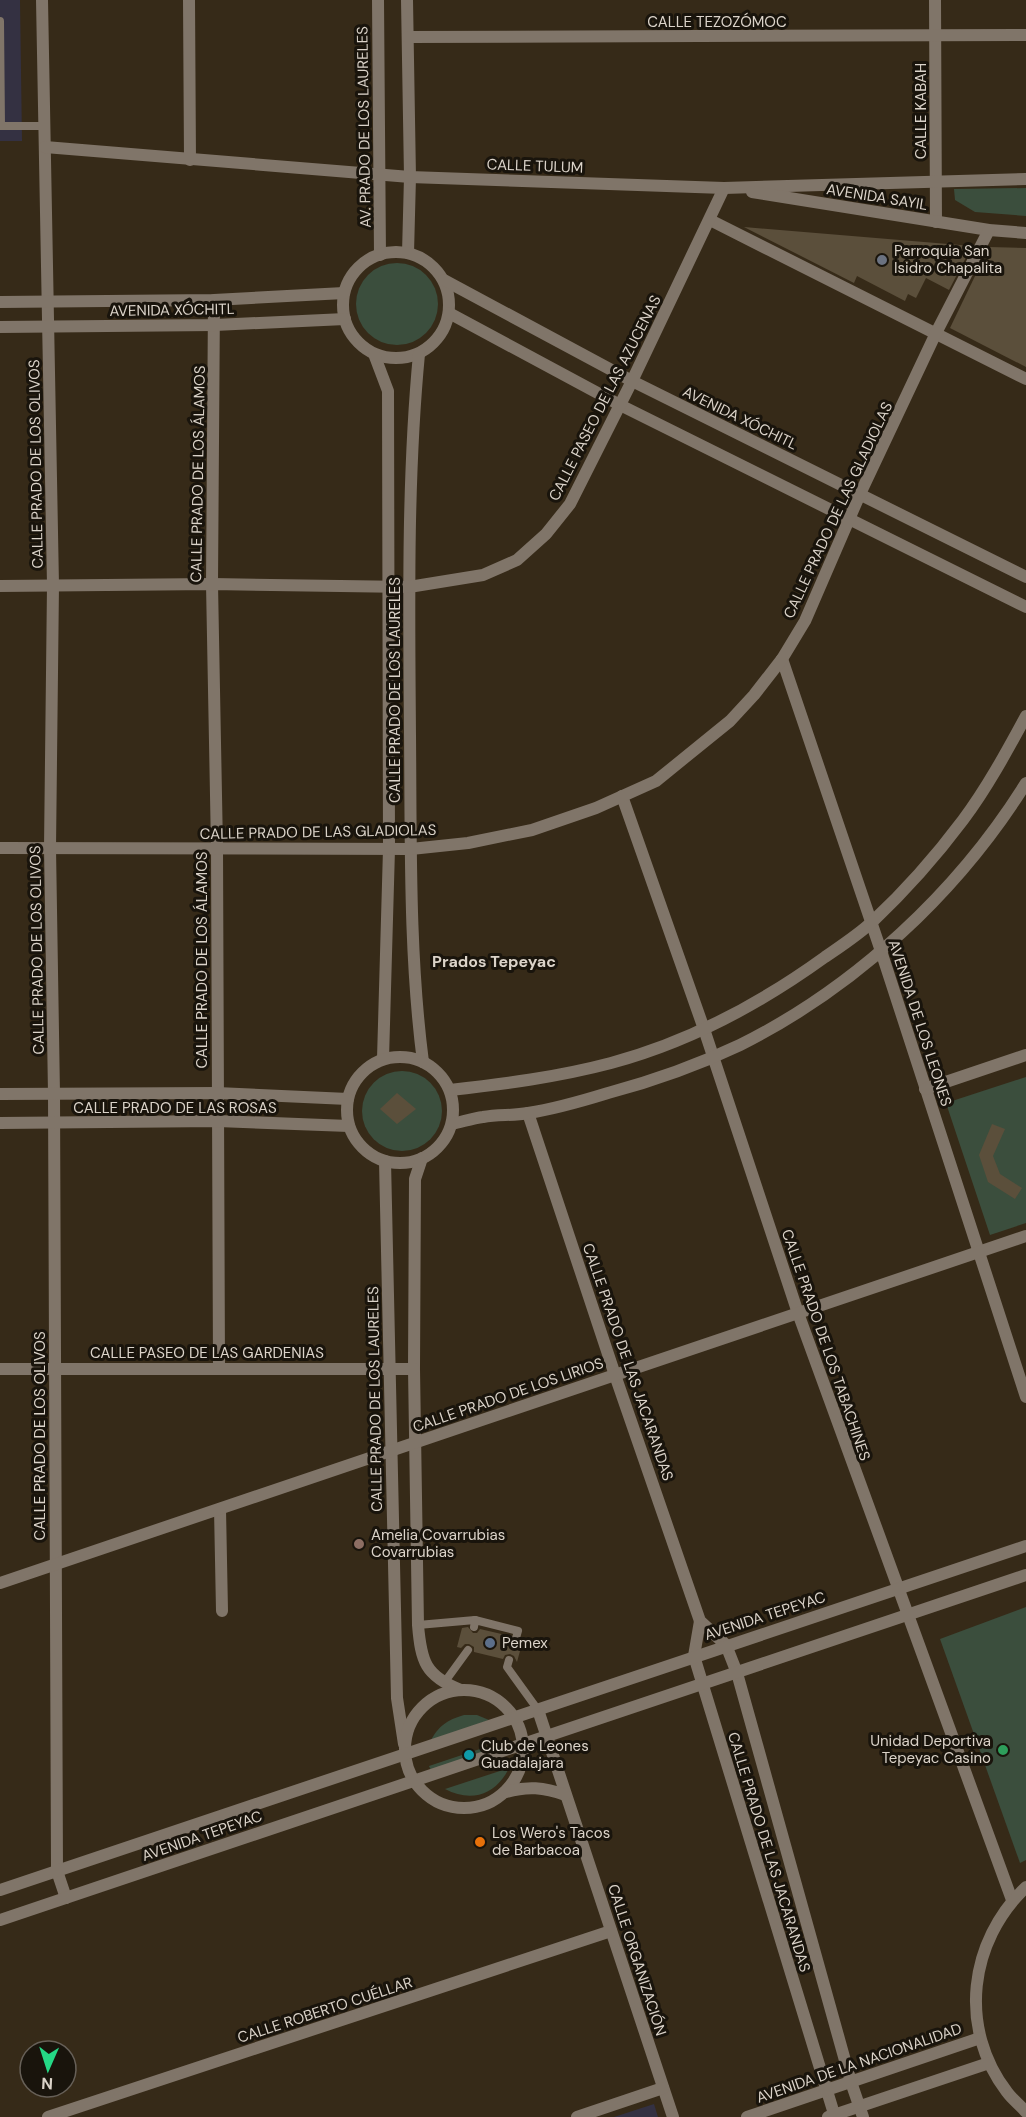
<svg xmlns="http://www.w3.org/2000/svg" width="1026" height="2117" font-family="'DM Sans',sans-serif">
	<style>
		.education { fill: #343142 }
		.green { fill: #3b4e3d }
		.building { fill: #5b4f3b }
		.lines { fill: none; stroke-linecap: round; stroke-linejoin: round }
		.service { stroke: #807569; stroke-width: 8 }
		.minor { stroke: #807569; stroke-width: 12 }
		.tertiary { stroke: #807569; stroke-width: 12 }
		.worship-dot { fill: #6b7280; stroke: #19140c; stroke-width: 2 }
		.education-dot { fill: #8d6e63; stroke: #19140c; stroke-width: 2 }
		.service-dot { fill: #5c6f8a; stroke: #19140c; stroke-width: 2 }
		.leisure-dot { fill: #2e9e5b; stroke: #19140c; stroke-width: 2 }
		.culture-dot { fill: #0f9aa8; stroke: #19140c; stroke-width: 2 }
		.food-dot { fill: #e8710a; stroke: #19140c; stroke-width: 2 }
		.labels { text-anchor: middle; stroke-width: 6; stroke-linejoin: round; paint-order: stroke }
		.street-label { font-size: 15px; fill: #dbd3c9; stroke: #19140c }
		.poi-label { font-size: 15px; fill: #dbd3c9; stroke: #19140c; text-anchor: start }
		.neighbourhood-label { font-size: 16px; font-weight: bold; fill: #dbd3c9; stroke: #19140c }
	</style>
	<rect width="100%" height="100%" fill="#362a18"/>
	<!-- education -->
	<g class="education">
		<polygon points="0,0 20,0 22,141 0,141"/>
		<polygon points="654,2104 658,2117 614,2117"/>
	</g>
	<!-- green -->
	<g class="green">
		<polygon points="1026,188 1026,216 975,212 955,200 954,189"/>
		<circle cx="397" cy="304" r="41"/>
		<circle cx="402" cy="1111" r="40"/>
		<polygon points="1026,1077 1026,1223 990,1235 946,1103"/>
		<polygon points="1026,1607 1026,1860 1020,1863 940,1639"/>
		<path d="M464,1715H477L489,1720L430,1742C438,1726 447,1720 464,1715Z"/>
		<polygon points="507,1740 509,1748 432,1773 429,1766"/>
		<path d="M509,1768C496,1795 471,1803 445,1789Z"/>
	</g>
	<!-- building -->
	<g class="building">
		<polygon points="744,227 972,246 949,290 926,278 916,298 908,294 905,301 857,276 854,283"/>
		<polygon points="989,247 1026,248 1026,367 950,328"/>
		<polygon points="397,1093 416,1109 397,1124 380,1109"/>
		<polygon points="992,1124 1005,1129 993,1156 1000,1174 1022,1188 1015,1199 988,1182 979,1155"/>
		<polygon points="468,1627 473,1633 477,1633 480,1629 510,1636 511,1642 515,1644 523,1640 517,1662 514,1656 510,1654 505,1655 503,1659 474,1652 474,1647 469,1644 465,1644 461,1648 457,1647 462,1628"/>
	</g>
	<g class="lines">
		<!-- service -->
		<g class="service">
			<polyline points="0,21 1,126"/>
			<polyline points="0,126 44,126"/>
			<polyline points="418,1625 475,1620"/>
			<polyline points="474,1627 475,1620 518,1631 516,1638"/>
			<polyline points="509,1660 507,1667 538,1710"/>
			<polyline points="444,1683 468,1650"/>
		</g>
		<!-- minor -->
		<g class="minor">
			<polyline points="42,0 53,585 50,848 54,1094 57,1871 66,1898"/>
			<polyline points="189,0 190,160"/>
			<polyline points="378,0 380,255"/>
			<polyline points="407,0 410,177 408,253"/>
			<polyline points="935,0 936,222"/>
			<polyline points="408,37 1026,35"/>
			<polyline points="45,147 410,177 724,188 1026,179"/>
			<polyline points="752,192 989,230 1026,233"/>
			<polyline points="710,220 1026,379"/>
			<circle cx="396" cy="305" r="53"/>
			<polyline points="444,280 632,381 1026,577"/>
			<polyline points="214,300 212,584 217,848 219,1368"/>
			<polyline points="0,302 214,300 344,293"/>
			<polyline points="449,313 620,405 1026,607"/>
			<polyline points="0,327 215,325 345,319"/>
			<polyline points="374,354 388,391 389,849 383,1059"/>
			<path d="M419,354C407,480 409,608 410,735C411,844 409,954 423,1062"/>
			<polyline points="0,586 212,584 409,587 483,575 517,560 546,534 570,504 632,381 724,188"/>
			<polyline points="782,659 881,951 1026,1397"/>
			<polyline points="622,796 704,1029 798,1313 1012,1900"/>
			<polyline points="0,848 411,849 468,843 532,830 596,808 656,781 730,721 754,695 782,659 805,621 860,494 936,333 989,230"/>
			<circle cx="400" cy="1110" r="53"/>
			<polyline points="925,1089 1026,1055"/>
			<path d="M450,1090C504,1084 558,1077 611,1063C689,1042 760,1004 825,957C841,946 858,935 872,922C905,891 936,856 963,820C987,788 1007,751 1026,716"/>
			<polyline points="0,1094 217,1093 348,1099"/>
			<polyline points="528,1113 615,1375 700,1621 726,1645 737,1673 851,2082 863,2117"/>
			<polyline points="0,1123 218,1121 349,1126"/>
			<path d="M452,1124C462,1122 473,1118 483,1117C498,1114 513,1116 528,1113C555,1109 582,1101 608,1093C653,1081 698,1065 740,1045C856,987 958,892 1026,783"/>
			<path d="M422,1158L415,1179L414,1369L418,1625C421,1661 425,1676 461,1690"/>
			<polyline points="385,1161 397,1698 404,1744"/>
			<polyline points="0,1369 414,1369"/>
			<polyline points="220,1509 222,1611"/>
			<polyline points="0,1583 1026,1236"/>
			<polyline points="700,1621 694,1656 835,2117"/>
			<circle cx="464" cy="1749" r="59"/>
			<polyline points="538,1710 673,2117"/>
			<path d="M506,1792C527,1786 544,1787 565,1795"/>
			<path d="M1026,1887C969,1941 958,2028 1007,2092C1012,2099 1020,2105 1026,2112"/>
			<polyline points="48,2117 611,1931"/>
			<polyline points="577,2117 663,2088"/>
			<polyline points="747,2117 980,2038"/>
			<polyline points="828,2117 989,2063"/>
		</g>
		<!-- tertiary -->
		<g class="tertiary">
			<polyline points="0,1890 1026,1546"/>
			<polyline points="0,1920 1026,1575"/>
		</g>
	</g>
	<!-- markers -->
	<circle class="worship-dot" cx="882" cy="260" r="6"/>
	<circle class="education-dot" cx="359" cy="1544" r="6"/>
	<circle class="service-dot" cx="490" cy="1643" r="6"/>
	<circle class="leisure-dot" cx="1003" cy="1750" r="6"/>
	<circle class="culture-dot" cx="469" cy="1755" r="6"/>
	<circle class="food-dot" cx="480" cy="1842" r="6"/>
	<g class="labels">
		<!-- street labels -->
		<g class="street-label">
			<text x="717" y="27">CALLE TEZOZÓMOC</text>
			<text transform="translate(921 111) rotate(-90)" y="5">CALLE KABAH</text>
			<text transform="translate(364 127) rotate(-91)" y="5">AV. PRADO DE LOS LAURELES</text>
			<text transform="translate(535 166) rotate(2)" y="5">CALLE TULUM</text>
			<text transform="translate(877 197) rotate(9)" y="5">AVENIDA SAYIL</text>
			<text transform="translate(172 310) rotate(-1)" y="5">AVENIDA XÓCHITL</text>
			<text transform="translate(605 398) rotate(-63)" y="5">CALLE PASEO DE LAS AZUCENAS</text>
			<text transform="translate(740 418) rotate(26)" y="5">AVENIDA XÓCHITL</text>
			<text transform="translate(36 464) rotate(-91)" y="5">CALLE PRADO DE LOS OLIVOS</text>
			<text transform="translate(198 474) rotate(-89)" y="5">CALLE PRADO DE LOS ÁLAMOS</text>
			<text transform="translate(838 510) rotate(-65)" y="5">CALLE PRADO DE LAS GLADIOLAS</text>
			<text transform="translate(395 690) rotate(-90)" y="5">CALLE PRADO DE LOS LAURELES</text>
			<text transform="translate(318 832) rotate(-1)" y="5">CALLE PRADO DE LAS GLADIOLAS</text>
			<text transform="translate(37 950) rotate(-91)" y="5">CALLE PRADO DE LOS OLIVOS</text>
			<text transform="translate(202 960) rotate(-90)" y="5">CALLE PRADO DE LOS ÁLAMOS</text>
			<text transform="translate(920 1023) rotate(72)" y="5">AVENIDA DE LOS LEONES</text>
			<text x="175" y="1113">CALLE PRADO DE LAS ROSAS</text>
			<text transform="translate(826 1345) rotate(71)" y="5">CALLE PRADO DE LOS TABACHINES</text>
			<text x="207" y="1358">CALLE PASEO DE LAS GARDENIAS</text>
			<text transform="translate(628 1362) rotate(71)" y="5">CALLE PRADO DE LAS JACARANDAS</text>
			<text transform="translate(508 1395) rotate(-19)" y="5">CALLE PRADO DE LOS LIRIOS</text>
			<text transform="translate(375 1399) rotate(-91)" y="5">CALLE PRADO DE LOS LAURELES</text>
			<text transform="translate(40 1436) rotate(-90)" y="5">CALLE PRADO DE LOS OLIVOS</text>
			<text transform="translate(765 1616) rotate(-18)" y="5">AVENIDA TEPEYAC</text>
			<text transform="translate(202 1836) rotate(-19)" y="5">AVENIDA TEPEYAC</text>
			<text transform="translate(769 1852) rotate(73)" y="5">CALLE PRADO DE LAS JACARANDAS</text>
			<text transform="translate(637 1960) rotate(72)" y="5">CALLE ORGANIZACIÓN</text>
			<text transform="translate(325 2010) rotate(-18)" y="5">CALLE ROBERTO CUÉLLAR</text>
			<text transform="translate(859 2063) rotate(-19)" y="5">AVENIDA DE LA NACIONALIDAD</text>
		</g>
		<!-- poi labels -->
		<g class="poi-label">
			<text x="894" y="256">Parroquia San<tspan x="894" dy="17">Isidro Chapalita</tspan></text>
			<text x="371" y="1540">Amelia Covarrubias<tspan x="371" dy="17">Covarrubias</tspan></text>
			<text x="502" y="1648">Pemex</text>
			<text x="991" y="1746" text-anchor="end">Unidad Deportiva<tspan x="991" dy="17">Tepeyac Casino</tspan></text>
			<text x="481" y="1751">Club de Leones<tspan x="481" dy="17">Guadalajara</tspan></text>
			<text x="492" y="1838">Los Wero's Tacos<tspan x="492" dy="17">de Barbacoa</tspan></text>
		</g>
		<!-- neighbourhood labels -->
		<g class="neighbourhood-label">
			<text x="494" y="967">Prados Tepeyac</text>
		</g>
	</g>
	<!-- north arrow -->
	<g transform="translate(48 2069) rotate(183)"><circle r="28" fill="#19140c" stroke="#676058" stroke-width="1.5"/>
	<path d="M0-4.5L10 22L0 15L-10 22Z" fill="#25d886"/>
	<text y="-9" font-size="16" font-weight="bold" text-anchor="middle" fill="#dbd3c9">N</text>
	</g>
</svg>
